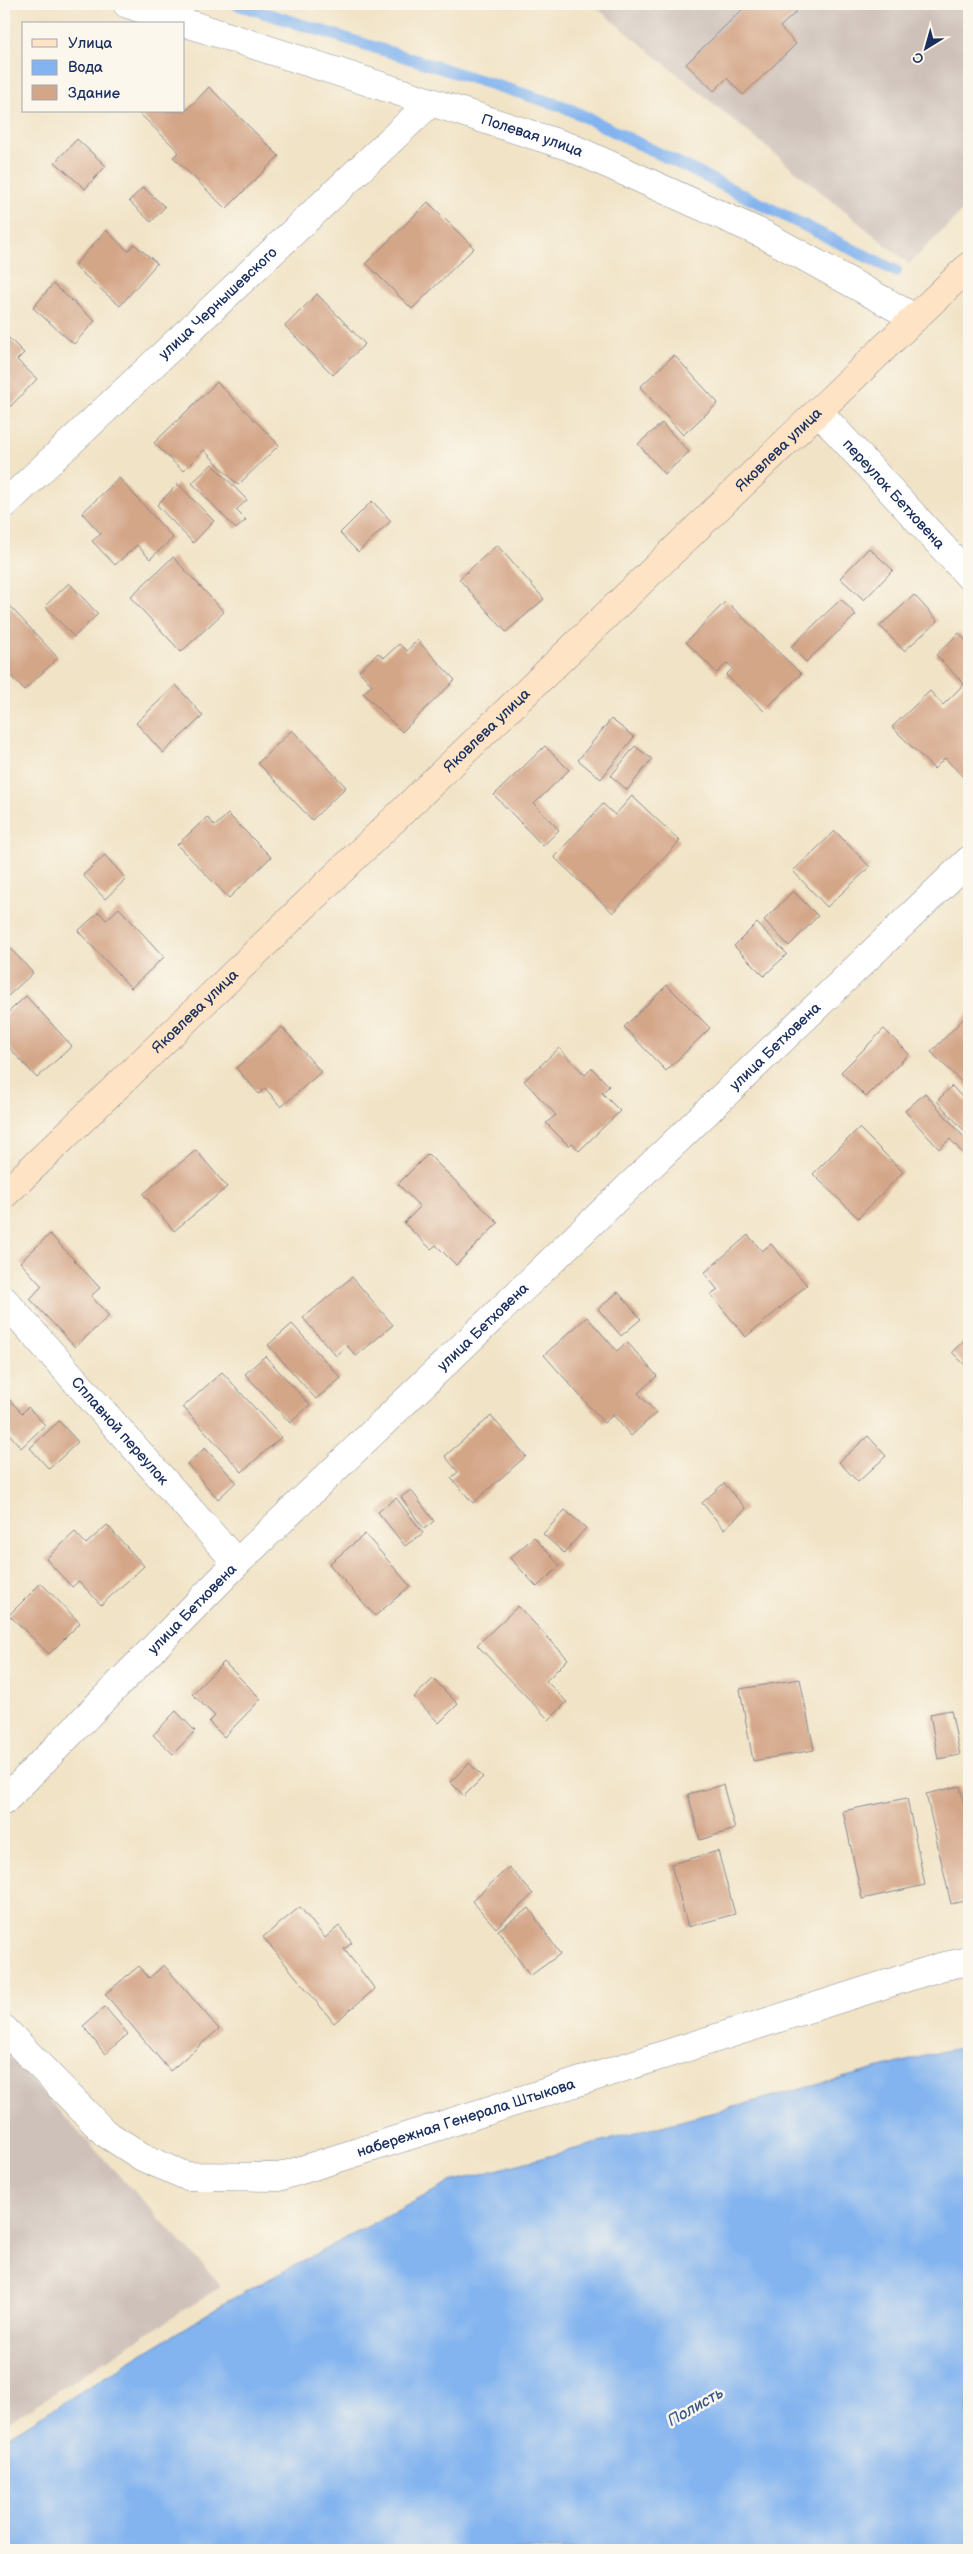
<svg xmlns="http://www.w3.org/2000/svg" width="973" height="2554" font-family="'Balsamiq Sans',sans-serif">
	<style>
		.industrial { fill: #cec1ba }
		.water { fill: #83b4ef; stroke: #4f72a6 }
		.lines { fill: none; stroke-linecap: round; stroke-linejoin: round }
		.stream { stroke: #83b4ef; stroke-width: 12 }
		.building { fill: #d4a688 }
		.street-casing { stroke: #868992; stroke-width: 29 }
		.secondary-casing { stroke: #868992; stroke-width: 29 }
		.street { stroke: #fff; stroke-width: 28 }
		.secondary { stroke: #fee4c5; stroke-width: 28 }
		.labels { text-anchor: middle; stroke-width: 5; stroke-linejoin: round; paint-order: stroke }
		.street-label { font-size: 15px; fill: #1b2f5e; stroke: #fbf7ec }
		.water-label { font-size: 16px; font-style: italic; fill: #3a578a; stroke: #fbf7ec }
	</style>
	<rect width="100%" height="100%" fill="#fbf7ec"/>
	<filter id="ink" filterUnits="userSpaceOnUse"><feTurbulence type="fractalNoise" baseFrequency=".02" numOctaves="2"/><feDisplacementMap in="SourceGraphic" scale="10" xChannelSelector="R" yChannelSelector="G"/><feConvolveMatrix kernelMatrix="1 2 1 2 8 2 1 2 1" color-interpolation-filters="sRGB"/></filter>
	<filter id="wash" filterUnits="userSpaceOnUse"><feTurbulence type="fractalNoise" baseFrequency=".0096" numOctaves="4" result="noise"/><feDisplacementMap in="SourceGraphic" scale="20" xChannelSelector="R" yChannelSelector="G"/><feGaussianBlur stdDeviation="1.12" result="paint"/><feColorMatrix in="noise" values="0 0 0 0 0 0 0 0 0 0 0 0 0 0 0 0 0 1.4 0 .05"/><feComposite in="paint" operator="in"/></filter>
	<g filter="url(#wash)">
		<rect width="100%" height="100%" fill="#f1e3c6"/>
		<!-- industrial -->
		<g class="industrial">
			<polygon points="592,4 969,4 969,204 909,264"/>
			<polygon points="4,2052 222,2286 4,2425"/>
		</g>
		<!-- water -->
		<polygon class="water" points="969,2047 969,2550 4,2550 4,2439 228,2301 451,2182 948,2050"/>
		<g class="lines">
			<!-- stream -->
			<polyline class="stream" points="236,4 565,107 896,271"/>
		</g>
		<g id="blocks">
			<!-- building -->
			<g class="building">
				<polygon points="748,4 788,4 796,12 780,27 796,44 743,95 727,78 714,91 686,64"/>
				<polygon points="209,87 279,156 226,209 173,157 179,152 137,111 181,111 184,113"/>
				<polygon points="77,139 106,166 85,189 55,162"/>
				<polygon points="143,187 165,207 151,222 129,201"/>
				<polygon points="428,202 474,248 412,309 366,263"/>
				<polygon points="106,230 128,251 134,244 157,263 120,306 74,266"/>
				<polygon points="53,284 95,321 74,344 33,308"/>
				<polygon points="317,294 365,344 333,375 285,326"/>
				<polygon points="4,333 24,353 17,360 37,379 5,412"/>
				<polygon points="674,355 718,403 683,435 640,387"/>
				<polygon points="217,382 279,445 238,485 204,450 183,471 154,443"/>
				<polygon points="662,423 689,452 665,474 638,444"/>
				<polygon points="212,464 247,500 236,510 246,520 236,529 192,483"/>
				<polygon points="119,478 173,538 150,559 137,545 115,565 92,541 101,534 82,513"/>
				<polygon points="178,484 214,521 193,543 157,505"/>
				<polygon points="372,501 391,521 358,552 340,533"/>
				<polygon points="497,545 544,599 506,632 459,579"/>
				<polygon points="869,548 893,570 864,600 840,578"/>
				<polygon points="173,557 224,612 181,652 130,597"/>
				<polygon points="69,583 98,614 74,637 45,606"/>
				<polygon points="914,595 938,621 904,651 880,626"/>
				<polygon points="841,599 856,615 806,662 791,647"/>
				<polygon points="4,600 58,658 24,690 4,669"/>
				<polygon points="726,601 801,674 764,711 726,675 733,668 727,663 717,673 686,642"/>
				<polygon points="959,633 969,644 969,775 965,779 945,758 934,769 892,727 930,691 943,705 964,684 936,655"/>
				<polygon points="417,640 455,680 402,732 363,693 372,685 359,671 378,653 384,658 399,644 407,651"/>
				<polygon points="176,685 203,716 163,753 136,723"/>
				<polygon points="611,719 634,737 601,779 578,760"/>
				<polygon points="292,730 346,787 312,820 258,763"/>
				<polygon points="545,746 569,770 534,804 559,830 543,846 494,795"/>
				<polygon points="635,746 652,759 627,790 611,776"/>
				<polygon points="632,796 680,841 613,913 554,857 603,804 615,815"/>
				<polygon points="228,814 271,857 229,898 177,845 207,817 215,826"/>
				<polygon points="835,831 870,867 827,907 793,871"/>
				<polygon points="105,855 126,879 105,899 83,875"/>
				<polygon points="793,891 818,916 789,946 764,920"/>
				<polygon points="119,908 164,957 131,988 78,931 99,912 106,920"/>
				<polygon points="757,923 787,954 764,976 734,946"/>
				<polygon points="9,947 33,973 8,996 4,992 4,951"/>
				<polygon points="667,985 710,1028 666,1071 624,1027"/>
				<polygon points="26,996 72,1046 37,1078 4,1042 4,1016"/>
				<polygon points="969,1013 969,1089 931,1052"/>
				<polygon points="282,1027 321,1072 281,1107 265,1088 259,1094 236,1068"/>
				<polygon points="884,1029 909,1054 866,1097 841,1072"/>
				<polygon points="559,1048 585,1075 592,1068 609,1086 602,1093 620,1111 579,1151 572,1143 569,1146 546,1123 556,1115 524,1081"/>
				<polygon points="952,1086 969,1105 969,1136 937,1101"/>
				<polygon points="925,1093 969,1143 969,1154 966,1157 950,1139 939,1149 905,1111"/>
				<polygon points="859,1128 903,1172 858,1218 813,1174"/>
				<polygon points="196,1150 227,1187 174,1231 143,1194"/>
				<polygon points="428,1154 498,1223 456,1265 436,1245 431,1249 404,1223 420,1207 398,1184"/>
				<polygon points="50,1234 100,1288 91,1296 109,1316 75,1347 30,1299 42,1286 20,1262"/>
				<polygon points="748,1235 762,1251 771,1244 807,1285 746,1337 711,1295 718,1290 704,1273"/>
				<polygon points="352,1277 393,1325 356,1356 347,1346 336,1356 303,1318"/>
				<polygon points="618,1292 641,1319 621,1336 598,1309"/>
				<polygon points="587,1317 617,1351 627,1342 657,1376 638,1393 656,1413 631,1436 613,1415 604,1423 544,1355"/>
				<polygon points="292,1324 341,1378 316,1399 268,1345"/>
				<polygon points="969,1336 969,1369 952,1352"/>
				<polygon points="265,1356 310,1405 290,1423 245,1374"/>
				<polygon points="222,1372 281,1437 242,1472 183,1407"/>
				<polygon points="4,1394 22,1413 28,1407 45,1425 21,1448 7,1431 4,1434"/>
				<polygon points="491,1416 526,1456 473,1503 451,1478 458,1472 445,1456"/>
				<polygon points="59,1421 78,1442 49,1469 30,1448"/>
				<polygon points="868,1436 886,1456 858,1482 839,1462"/>
				<polygon points="205,1448 236,1482 218,1499 187,1464"/>
				<polygon points="724,1483 746,1509 724,1529 702,1503"/>
				<polygon points="411,1490 434,1521 424,1529 401,1497"/>
				<polygon points="396,1498 423,1533 405,1546 378,1512"/>
				<polygon points="565,1510 586,1528 564,1553 543,1534"/>
				<polygon points="107,1525 144,1566 101,1605 79,1581 72,1587 46,1559 75,1532 86,1544"/>
				<polygon points="365,1534 410,1586 375,1616 329,1564"/>
				<polygon points="534,1537 560,1566 537,1587 510,1558"/>
				<polygon points="41,1583 80,1623 49,1654 9,1615"/>
				<polygon points="518,1606 568,1659 546,1681 567,1702 549,1720 477,1645"/>
				<polygon points="224,1662 261,1699 224,1737 209,1722 215,1716 192,1694"/>
				<polygon points="433,1679 458,1704 439,1723 414,1697"/>
				<polygon points="800,1679 814,1750 753,1761 740,1689"/>
				<polygon points="951,1710 960,1755 938,1759 930,1714"/>
				<polygon points="176,1711 195,1731 173,1754 153,1735"/>
				<polygon points="469,1763 483,1777 464,1796 450,1782"/>
				<polygon points="723,1785 735,1829 700,1840 688,1794"/>
				<polygon points="960,1786 969,1827 969,1900 951,1904 926,1794"/>
				<polygon points="907,1798 925,1885 862,1899 843,1811"/>
				<polygon points="718,1851 735,1914 688,1927 671,1864"/>
				<polygon points="509,1867 533,1894 496,1928 472,1901"/>
				<polygon points="300,1907 325,1938 339,1926 352,1943 344,1949 375,1989 334,2023 263,1937"/>
				<polygon points="529,1908 560,1954 530,1976 498,1930"/>
				<polygon points="164,1965 219,2029 170,2071 105,1994 139,1966 149,1978"/>
				<polygon points="105,2007 128,2034 105,2054 83,2026"/>
			</g>
		</g>
	</g>
	<g filter="url(#ink)">
		<use href="#blocks" fill-opacity="0" stroke="#868992" stroke-width="1"/>
		<g class="lines">
			<defs>
				<g id="street">
					<path id="s1" d="M127,4L570,147L765,235L915,318"/>
					<path id="s2" d="M819,412L969,576"/>
					<path id="s3" d="M4,505L431,102"/>
					<path id="s4" d="M4,1300L237,1563"/>
					<path id="s5" d="M4,1801L237,1563L969,860"/>
					<path id="s6" d="M4,2029L105,2133L144,2158L186,2176L279,2177L940,1967L969,1961"/>
				</g>
				<g id="secondary">
					<path id="s7" d="M4,1195L969,266"/>
				</g>
			</defs>
			<!-- street casing -->
			<use href="#street" class="street-casing"/>
			<!-- secondary casing -->
			<use href="#secondary" class="secondary-casing"/>
			<!-- street -->
			<use href="#street" class="street"/>
			<!-- secondary -->
			<use href="#secondary" class="secondary"/>
		</g>
	</g>
	<g class="labels">
		<!-- street labels -->
		<g class="street-label">
			<text dy="5" stroke="none"><textPath href="#s1" startOffset="426">Полевая улица</textPath></text>
			<text dy="5" stroke="none"><textPath href="#s3" startOffset="294">улица Чернышевского</textPath></text>
			<text dy="5" stroke="none"><textPath href="#s7" startOffset="1075">Яковлева улица</textPath></text>
			<text dy="5" stroke="none"><textPath href="#s2" startOffset="111">переулок Бетховена</textPath></text>
			<text dy="5" stroke="none"><textPath href="#s7" startOffset="670">Яковлева улица</textPath></text>
			<text dy="5" stroke="none"><textPath href="#s7" startOffset="265">Яковлева улица</textPath></text>
			<text dy="5" stroke="none"><textPath href="#s5" startOffset="1079">улица Бетховена</textPath></text>
			<text dy="5" stroke="none"><textPath href="#s5" startOffset="674">улица Бетховена</textPath></text>
			<text dy="5" stroke="none"><textPath href="#s4" startOffset="175">Сплавной переулок</textPath></text>
			<text dy="5" stroke="none"><textPath href="#s5" startOffset="269">улица Бетховена</textPath></text>
			<text dy="5" stroke="none"><textPath href="#s6" startOffset="526">набережная Генерала Штыкова</textPath></text>
		</g>
		<!-- water labels -->
		<g class="water-label">
			<text transform="translate(695 2406) rotate(-30)" y="6">Полисть</text>
		</g>
	</g>
	<!-- margin -->
	<rect width="973" height="2554" fill="none" stroke="#fbf7ec" stroke-width="20"/>
	<!-- legend -->
	<rect x="22" y="22" width="162" height="90" fill="#fbf7ec" stroke="#a1a7b3"/>
	<rect x="32" y="39" width="25" height="8" fill="#fee4c5" stroke="#a1a7b3"/>
	<text x="68" y="48" font-size="15" fill="#1b2f5e">Улица</text>
	<rect x="32" y="60" width="25" height="15" fill="#83b4ef" stroke="#a1a7b3"/>
	<text x="68" y="72" font-size="15" fill="#1b2f5e">Вода</text>
	<rect x="32" y="85" width="25" height="15" fill="#d4a688" stroke="#a1a7b3"/>
	<text x="68" y="98" font-size="15" fill="#1b2f5e">Здание</text>
	<!-- north arrow -->
	<g transform="translate(926 48) rotate(217)" stroke="#fbf7ec" stroke-width="4" paint-order="stroke">
	<path d="M0-4L9 19L0 12L-9 19Z" fill="#1b2f5e"/>
	<text y="-8" font-size="14" font-weight="bold" text-anchor="middle" fill="#1b2f5e">С</text>
	</g>
</svg>
